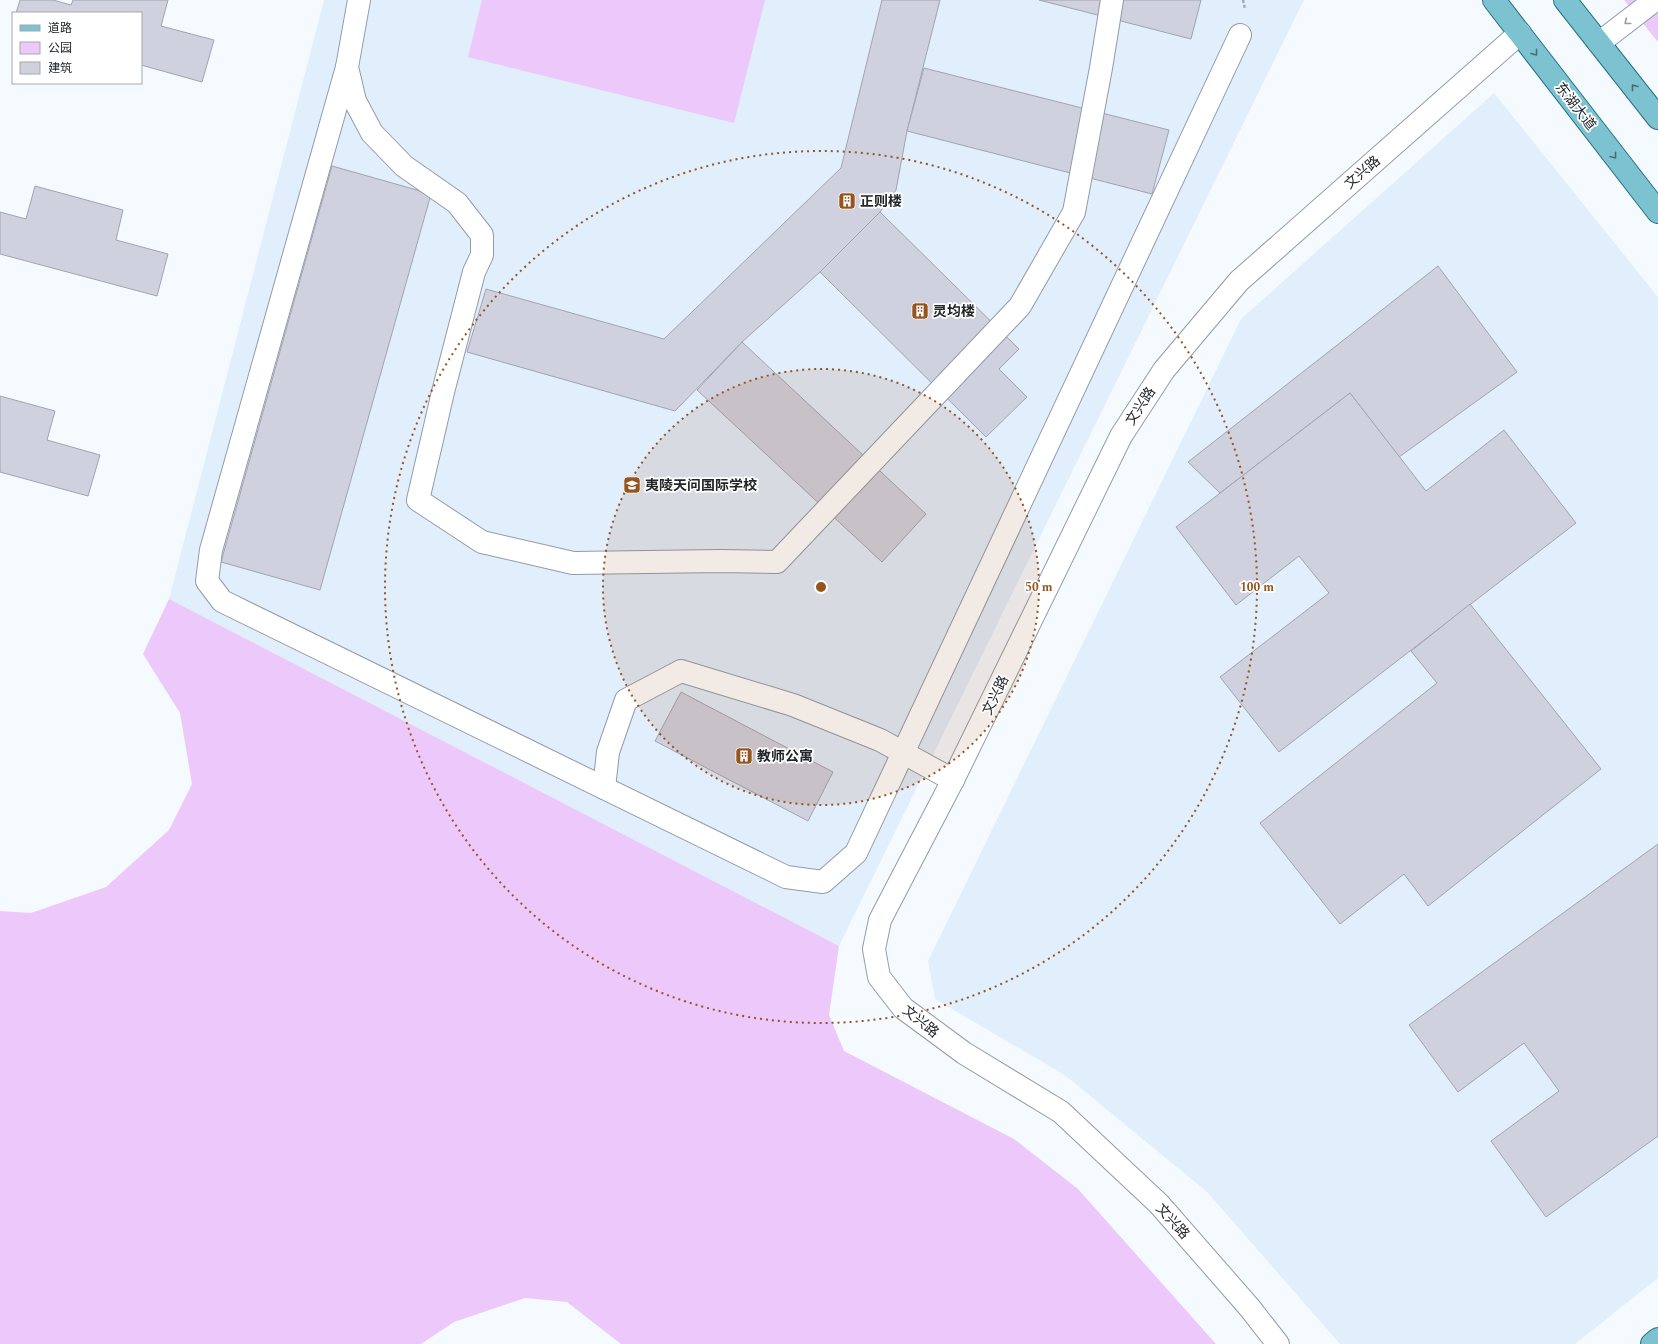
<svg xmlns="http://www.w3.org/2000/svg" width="1658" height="1344" font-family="Spectral,'Noto Sans SC',serif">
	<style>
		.built { fill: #e1eefc }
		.green { fill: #ecc8fb }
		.building { fill: #d0d1df; stroke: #a2a3b1 }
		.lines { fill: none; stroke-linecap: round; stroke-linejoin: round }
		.minor-casing { stroke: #929ca7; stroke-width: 24 }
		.major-casing { stroke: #247183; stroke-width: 24 }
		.path { stroke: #a3a8ad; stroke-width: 2.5; stroke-dasharray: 3 2; stroke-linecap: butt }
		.minor { stroke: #fff; stroke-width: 22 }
		.major { stroke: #7cc2d1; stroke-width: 22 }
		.oneway { stroke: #9c9da0 }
		.oneway2 { stroke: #4a6c76 }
		.ring { fill: none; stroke: #95551f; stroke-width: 2; stroke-dasharray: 2 4 }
		.labels { text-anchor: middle; stroke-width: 3.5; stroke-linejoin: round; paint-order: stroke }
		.street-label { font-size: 14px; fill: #22262b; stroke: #fff }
		.poi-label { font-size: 14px; font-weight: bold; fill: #22262b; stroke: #fff; text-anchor: start }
		.centre { fill: #95551f; stroke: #fff; stroke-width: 2 }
		.ring-label { font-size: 12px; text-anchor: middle; font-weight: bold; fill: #95551f; stroke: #fff; stroke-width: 3.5; stroke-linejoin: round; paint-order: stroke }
	</style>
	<rect width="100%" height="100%" fill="#f5faff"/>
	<!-- built -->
	<g class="built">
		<polygon points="324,0 1304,0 839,946 169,599"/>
		<polygon points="1494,93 1658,297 1658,1278 1575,1344 1340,1344 1207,1192 1066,1076 935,999 928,961 1241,319"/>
	</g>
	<!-- green -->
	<g class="green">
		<polygon points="482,0 765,0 734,123 468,57"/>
		<polygon points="1624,0 1658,0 1658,42"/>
		<polygon points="169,599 839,946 829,1015 844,1051 1014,1139 1078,1189 1216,1344 621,1344 567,1302 525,1298 454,1322 421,1344 0,1344 0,911 31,913 106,887 169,830 192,784 180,713 143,654"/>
	</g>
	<!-- building -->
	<g class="building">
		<polygon points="20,0 53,0 71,5 73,0 168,0 161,26 214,40 202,82 141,65 141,13 16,13"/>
		<polygon points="882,0 940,0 907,131 896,190 880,212 820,272 742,342 675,411 467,352 486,289 664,339 841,168"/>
		<polygon points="1039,0 1201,0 1191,39"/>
		<polygon points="924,68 1169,130 1152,194 907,131"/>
		<polygon points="332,166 431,194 320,590 221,562"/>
		<polygon points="35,186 123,210 116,240 168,254 157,296 0,254 0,212 26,219"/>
		<polygon points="880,212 1019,349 999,369 1027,397 986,437 820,272"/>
		<polygon points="1438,266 1517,372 1399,457 1350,393 1220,493 1188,462"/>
		<polygon points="742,342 926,514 882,562 697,390"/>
		<polygon points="1350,393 1426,491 1504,430 1576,523 1279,752 1220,677 1329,593 1299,556 1236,605 1176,527"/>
		<polygon points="0,396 55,411 47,440 100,455 88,496 0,472"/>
		<polygon points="1470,604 1601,769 1428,906 1404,874 1340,924 1260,823 1437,683 1411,651"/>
		<polygon points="681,692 833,772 808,821 655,741"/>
		<polygon points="1658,844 1658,1136 1546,1217 1491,1141 1559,1091 1524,1043 1458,1092 1409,1025"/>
	</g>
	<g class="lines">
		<defs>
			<g id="minor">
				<polyline points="359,0 347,67 355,101 372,133 404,166 457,203 482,235 482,255 474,272 443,392 418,500 482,542 573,563 721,561 777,562 1020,306 1074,212 1101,68 1112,0"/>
				<polyline points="1599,43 1655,0"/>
				<polyline points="347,67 211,550 207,581 222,601 786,877 823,882 856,853 1240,35"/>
				<polyline points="604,788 608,752 626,700 681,671 793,705 880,740 953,780"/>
				<polyline points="1278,1344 1249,1307 1159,1204 1061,1112 964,1053 903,1008 879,977 874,949 880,920 953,780 1121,436 1164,370 1239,281 1520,33"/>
			</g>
			<g id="major">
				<polyline points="1494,0 1658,212"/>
				<polyline points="1565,0 1658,118"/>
				<polyline points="1652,1344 1658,1339"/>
			</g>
		</defs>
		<!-- minor casing -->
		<use href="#minor" class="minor-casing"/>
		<!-- major casing -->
		<use href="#major" class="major-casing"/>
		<!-- path -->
		<polyline class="path" points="1243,0 1245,9"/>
		<!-- minor -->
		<use href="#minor" class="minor"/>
		<!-- major -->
		<use href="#major" class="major"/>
	</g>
	<!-- one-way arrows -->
	<defs><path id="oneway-chevron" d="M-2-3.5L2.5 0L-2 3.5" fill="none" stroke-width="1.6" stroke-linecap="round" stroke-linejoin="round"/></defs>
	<use class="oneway" href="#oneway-chevron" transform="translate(1627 22) rotate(142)"/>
	<g class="oneway2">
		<use href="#oneway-chevron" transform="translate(1535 53) rotate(52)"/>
		<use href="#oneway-chevron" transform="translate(1634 87) rotate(-128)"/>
		<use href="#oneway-chevron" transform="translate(1614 156) rotate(52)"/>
	</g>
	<!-- distance rings -->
	<circle cx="821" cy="587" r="218" fill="#95551f" fill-opacity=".12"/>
	<g class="ring">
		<circle cx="821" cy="587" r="218"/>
		<circle cx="821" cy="587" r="436"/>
	</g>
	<!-- icons -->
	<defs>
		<symbol id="building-square" viewBox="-11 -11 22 22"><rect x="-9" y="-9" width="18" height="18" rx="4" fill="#95551f" stroke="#fff"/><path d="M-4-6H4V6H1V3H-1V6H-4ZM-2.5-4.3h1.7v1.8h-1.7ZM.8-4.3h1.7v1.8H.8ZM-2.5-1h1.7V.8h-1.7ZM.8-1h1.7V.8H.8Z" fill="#fff"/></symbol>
		<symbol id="school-square" viewBox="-11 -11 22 22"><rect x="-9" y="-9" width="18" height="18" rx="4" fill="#95551f" stroke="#fff"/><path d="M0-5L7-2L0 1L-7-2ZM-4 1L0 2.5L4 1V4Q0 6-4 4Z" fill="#fff"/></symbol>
	</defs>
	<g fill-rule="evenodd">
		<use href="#building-square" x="837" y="191" width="20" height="20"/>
		<use href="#building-square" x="910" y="301" width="20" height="20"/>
		<use href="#school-square" x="622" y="475" width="20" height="20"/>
		<use href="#building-square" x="734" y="746" width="20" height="20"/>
	</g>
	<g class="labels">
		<!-- street labels -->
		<g class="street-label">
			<text transform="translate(1576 106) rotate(52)" y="5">东湖大道</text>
			<text transform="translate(1362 172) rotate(-41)" y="5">文兴路</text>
			<text transform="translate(1140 406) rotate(-57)" y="5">文兴路</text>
			<text transform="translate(995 695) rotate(-64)" y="5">文兴路</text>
			<text transform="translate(921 1021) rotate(39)" y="5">文兴路</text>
			<text transform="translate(1173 1221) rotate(48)" y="5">文兴路</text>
		</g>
		<!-- poi labels -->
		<g class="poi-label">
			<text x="860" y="206">正则楼</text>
			<text x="933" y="316">灵均楼</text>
			<text x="645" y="490">夷陵天问国际学校</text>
			<text x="757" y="761">教师公寓</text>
		</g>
	</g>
	<circle cx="821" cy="587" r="6" class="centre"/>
	<g class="ring-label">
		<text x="1039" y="591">50 m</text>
		<text x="1257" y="591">100 m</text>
	</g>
	<!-- legend -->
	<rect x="12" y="12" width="130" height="72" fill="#ffffff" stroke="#a7a8aa"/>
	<rect x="20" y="25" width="20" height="6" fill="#7cc2d1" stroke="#a7a8aa"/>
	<text x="48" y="32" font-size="12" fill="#22262b">道路</text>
	<rect x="20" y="42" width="20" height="12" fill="#ecc8fb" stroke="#a7a8aa"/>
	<text x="48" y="52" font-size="12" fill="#22262b">公园</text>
	<rect x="20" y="62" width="20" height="12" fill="#d0d1df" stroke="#a7a8aa"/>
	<text x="48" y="72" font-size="12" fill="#22262b">建筑</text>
</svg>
